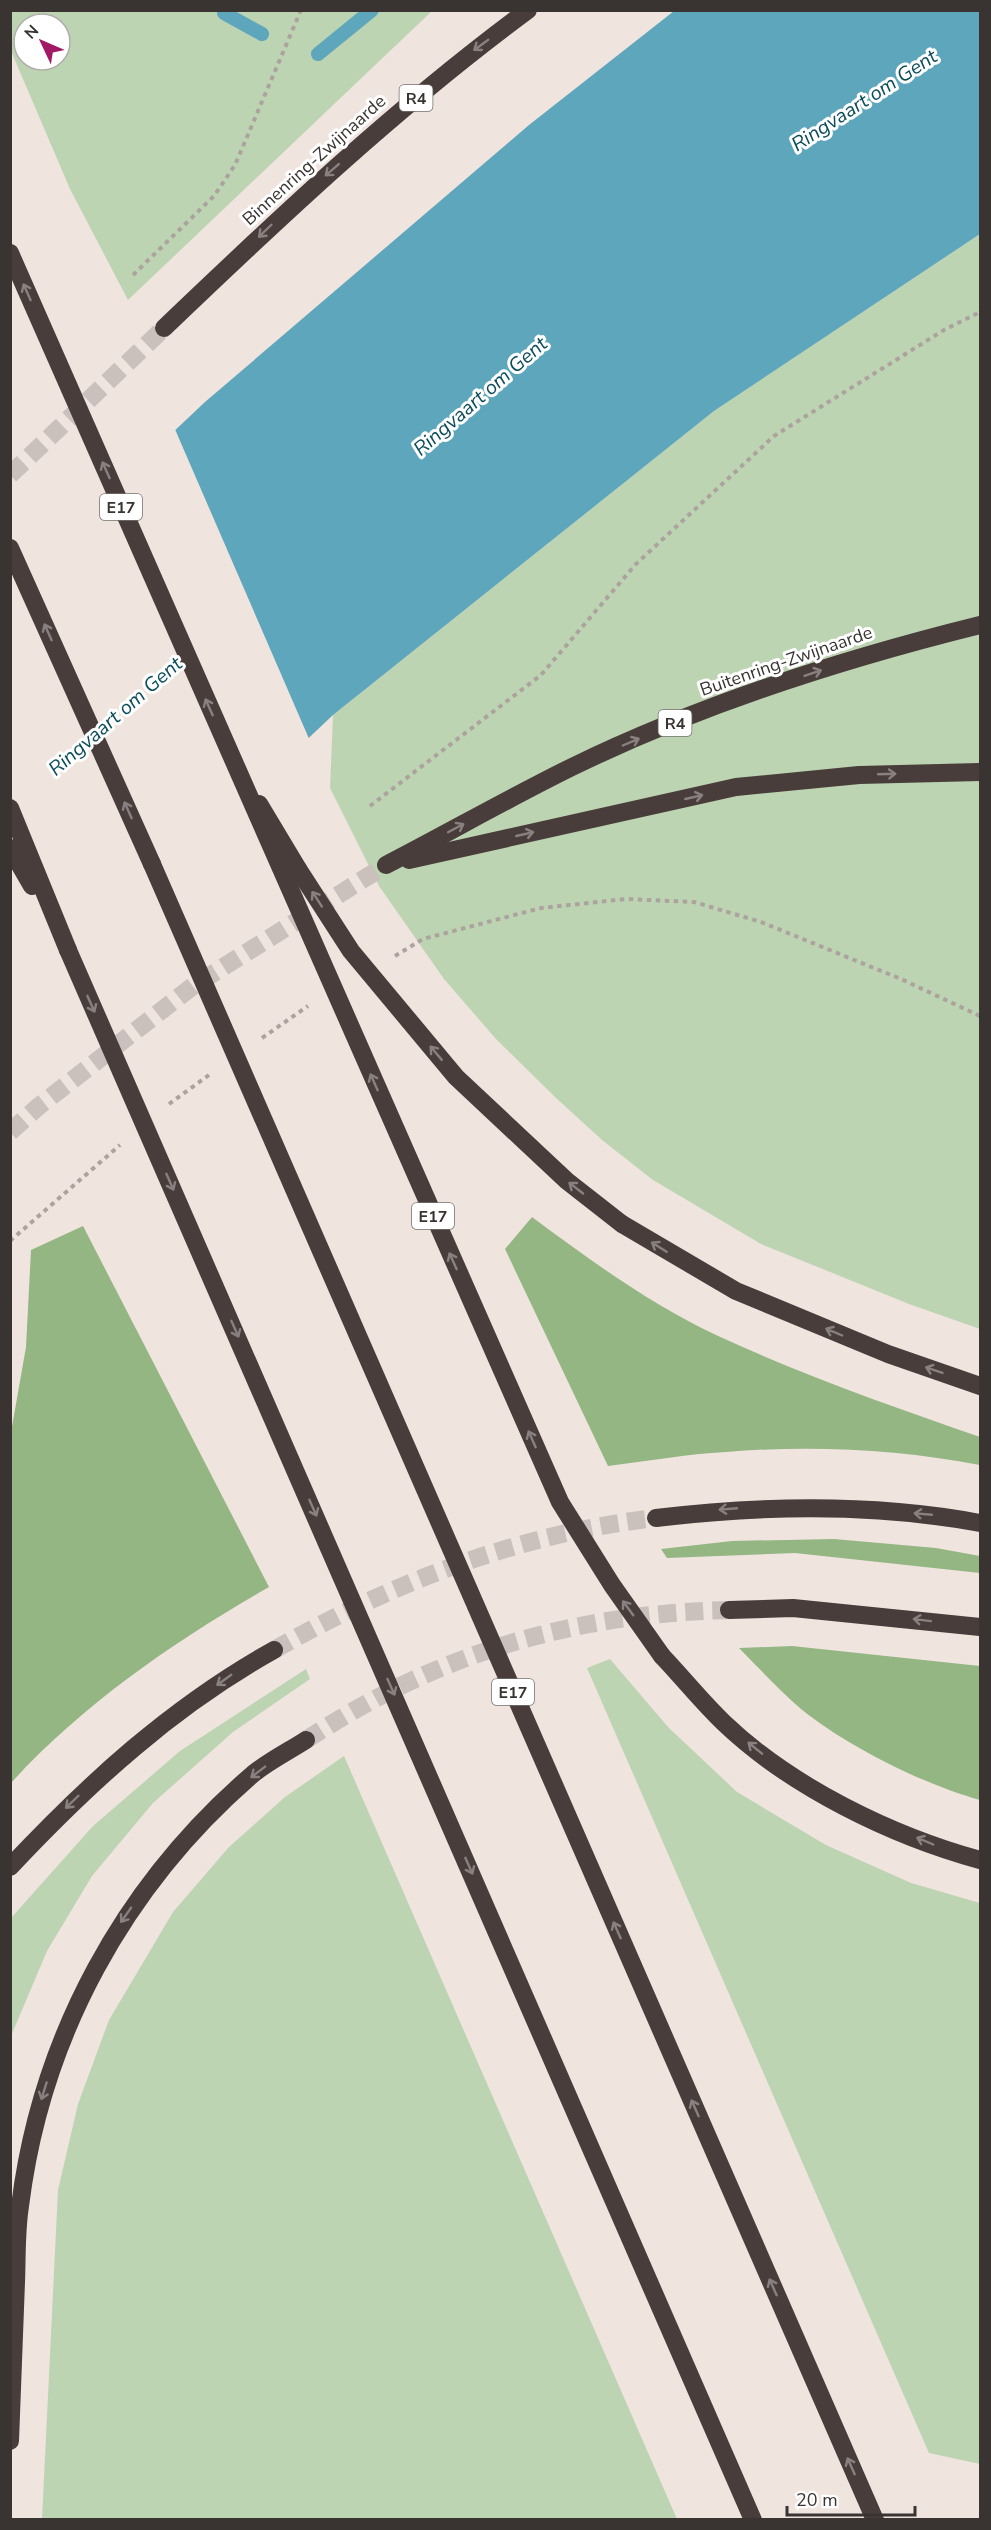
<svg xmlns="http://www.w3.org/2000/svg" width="991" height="2530" font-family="'Nunito Sans',sans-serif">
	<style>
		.green { fill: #bdd4b2; fill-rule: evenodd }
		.forest { fill: #94b683 }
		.water { fill: #5ea6bc }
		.pier { fill: #f0e4df }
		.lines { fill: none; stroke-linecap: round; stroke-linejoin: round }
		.stream { stroke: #5ea6bc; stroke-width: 14 }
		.highway-tunnel { stroke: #cbc1bc; stroke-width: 18; stroke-dasharray: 18 9; stroke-linecap: butt }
		.path { stroke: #aca39f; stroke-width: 4; stroke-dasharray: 4.5 4.5; stroke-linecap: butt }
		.highway { stroke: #483d3b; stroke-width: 18 }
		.highway-bridge { stroke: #483d3b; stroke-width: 18 }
		.oneway { stroke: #888180 }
		.labels { text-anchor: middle; stroke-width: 6; stroke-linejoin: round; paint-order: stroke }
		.shield { fill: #fff; stroke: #747170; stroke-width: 1.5 }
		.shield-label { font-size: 16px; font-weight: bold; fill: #393432 }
		.street-label { font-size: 18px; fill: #393432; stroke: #fff }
		.water-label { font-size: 20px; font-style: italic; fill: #0c4d5c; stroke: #fff }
	</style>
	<rect width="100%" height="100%" fill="#f0e4df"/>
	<!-- green -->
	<g class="green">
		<path d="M10,11L11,10L432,11L128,300L70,189L11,51ZM24,24H60V60H24Z"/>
		<polygon points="980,234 980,1329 909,1304 761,1244 653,1180 602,1140 555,1097 496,1039 444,979 379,886 330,788 333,715 714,411"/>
		<polygon points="610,1659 668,1727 737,1792 826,1845 911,1883 980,1903 980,2464 929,2453 587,1668"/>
		<polygon points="306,1669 310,1679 233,1732 153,1803 92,1876 47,1951 11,2036 11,1918 93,1826 180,1751"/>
		<polygon points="344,1756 677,2519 42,2519 58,2190 78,2104 109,2020 173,1912 229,1847 285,1797"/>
	</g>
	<!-- forest -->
	<g class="forest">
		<path d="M532,1217C590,1260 650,1304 716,1335C802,1375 891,1406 980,1437V1465C898,1449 810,1445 726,1452C687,1454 648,1461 608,1466L505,1249Z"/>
		<path d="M83,1226L269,1587C175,1641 84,1703 11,1783L10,1438L26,1347L31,1250Z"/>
		<polygon points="834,1539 936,1548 980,1556 980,1573 795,1553 667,1558 661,1549 732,1541"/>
		<path d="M792,1646L980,1666V1800C923,1784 848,1747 801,1709C779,1690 759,1668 739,1648Z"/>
	</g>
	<!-- water -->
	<polygon class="water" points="674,11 980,11 980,234 714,411 333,715 11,1019 11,585 205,402 529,125"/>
	<!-- pier -->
	<polygon class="pier" points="174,427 310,741 10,1022 10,581"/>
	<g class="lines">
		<!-- stream -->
		<g class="stream">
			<polyline points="224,13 262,34"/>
			<polyline points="318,54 372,10"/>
		</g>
		<!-- highway-tunnel -->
		<g class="highway-tunnel">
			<polyline points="10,475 164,328"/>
			<polyline points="10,1132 39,1106 193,986 386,865"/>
			<path d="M274,1650C391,1583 521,1533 656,1518"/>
			<path d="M306,1740C438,1653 572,1614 729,1610"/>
		</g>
		<!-- path -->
		<g class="path">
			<polyline points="133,275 214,196 235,165 301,10"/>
			<polyline points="370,806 541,675 636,564 774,436 944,330 980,312"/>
			<polyline points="395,956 423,939 541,908 626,899 694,902 761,922 901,979 980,1016"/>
			<polyline points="262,1038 308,1006"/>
			<polyline points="169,1104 209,1075"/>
			<polyline points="10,1241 120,1145"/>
		</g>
		<!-- highway -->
		<g class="highway">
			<path d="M164,328C281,216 398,106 528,10"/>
			<polyline points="10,548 152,864"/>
			<polyline points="259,804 298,869"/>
			<polyline points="10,808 68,950"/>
			<polyline points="10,848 32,886"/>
			<polyline points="409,860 736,787 859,775 980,772"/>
			<path d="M386,865C448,833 509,798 572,767C699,705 843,659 980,625"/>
			<polyline points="622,1224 736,1291 888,1354 980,1386"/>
			<path d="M656,1518C765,1505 873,1503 980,1523"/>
			<polyline points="729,1610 793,1608 980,1627"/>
			<path d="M662,1656C683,1678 702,1702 724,1723C791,1787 892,1836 980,1860"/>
			<path d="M10,1867C90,1782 172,1707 274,1650"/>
			<path d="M10,2441C12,2388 14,2335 16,2282C17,2257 16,2231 20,2206C41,2037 124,1885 253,1774C269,1761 289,1751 306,1740"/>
		</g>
		<!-- highway-bridge -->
		<g class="highway-bridge">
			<polyline points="10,253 560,1502 612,1585 662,1656"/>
			<polyline points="152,864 875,2520"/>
			<polyline points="298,869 351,951 456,1077 567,1181 622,1224"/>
			<polyline points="68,950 753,2520"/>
		</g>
	</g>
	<!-- one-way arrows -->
	<defs><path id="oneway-shaft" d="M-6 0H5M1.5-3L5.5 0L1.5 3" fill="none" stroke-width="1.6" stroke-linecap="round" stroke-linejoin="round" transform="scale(1.5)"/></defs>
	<g class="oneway">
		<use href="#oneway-shaft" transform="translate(481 45) rotate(144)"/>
		<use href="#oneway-shaft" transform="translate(332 170) rotate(139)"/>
		<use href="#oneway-shaft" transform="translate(265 231) rotate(136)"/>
		<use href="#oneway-shaft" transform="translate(27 292) rotate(-114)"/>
		<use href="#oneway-shaft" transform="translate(106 470) rotate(-114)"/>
		<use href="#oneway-shaft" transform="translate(48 632) rotate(-114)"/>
		<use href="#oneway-shaft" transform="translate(813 673) rotate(-19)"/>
		<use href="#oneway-shaft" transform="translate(209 707) rotate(-114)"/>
		<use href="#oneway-shaft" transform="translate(631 742) rotate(-23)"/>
		<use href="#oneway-shaft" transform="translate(887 774) rotate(-2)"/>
		<use href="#oneway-shaft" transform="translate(694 797) rotate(-13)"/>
		<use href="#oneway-shaft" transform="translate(128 810) rotate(-114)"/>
		<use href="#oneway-shaft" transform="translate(456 828) rotate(-28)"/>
		<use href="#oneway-shaft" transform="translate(525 834) rotate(-13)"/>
		<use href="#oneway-shaft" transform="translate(317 899) rotate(-123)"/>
		<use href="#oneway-shaft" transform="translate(91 1004) rotate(66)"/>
		<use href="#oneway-shaft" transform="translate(436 1053) rotate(-130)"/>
		<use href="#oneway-shaft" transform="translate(374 1082) rotate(-114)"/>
		<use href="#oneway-shaft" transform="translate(170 1182) rotate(66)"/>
		<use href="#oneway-shaft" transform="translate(576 1188) rotate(-142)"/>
		<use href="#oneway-shaft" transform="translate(659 1247) rotate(-148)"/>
		<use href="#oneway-shaft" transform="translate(453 1261) rotate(-114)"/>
		<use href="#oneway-shaft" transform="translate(235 1329) rotate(66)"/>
		<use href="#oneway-shaft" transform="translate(834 1332) rotate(-157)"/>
		<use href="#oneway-shaft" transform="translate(934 1370) rotate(-161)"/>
		<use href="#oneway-shaft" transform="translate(532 1439) rotate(-114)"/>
		<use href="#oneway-shaft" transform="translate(313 1508) rotate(66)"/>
		<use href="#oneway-shaft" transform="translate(728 1509) rotate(175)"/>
		<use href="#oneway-shaft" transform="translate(923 1514) rotate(-175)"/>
		<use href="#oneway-shaft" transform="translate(628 1608) rotate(-126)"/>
		<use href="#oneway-shaft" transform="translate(922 1620) rotate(-173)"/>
		<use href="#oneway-shaft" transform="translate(224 1680) rotate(144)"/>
		<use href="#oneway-shaft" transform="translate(391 1687) rotate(66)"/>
		<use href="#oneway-shaft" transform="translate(755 1748) rotate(-141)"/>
		<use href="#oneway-shaft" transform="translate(258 1772) rotate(143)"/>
		<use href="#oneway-shaft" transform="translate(72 1802) rotate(136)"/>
		<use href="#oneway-shaft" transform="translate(925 1841) rotate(-157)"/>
		<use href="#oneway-shaft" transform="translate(469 1866) rotate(66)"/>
		<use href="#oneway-shaft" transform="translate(126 1915) rotate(125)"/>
		<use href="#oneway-shaft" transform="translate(617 1930) rotate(-114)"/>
		<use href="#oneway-shaft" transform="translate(44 2091) rotate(107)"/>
		<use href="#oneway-shaft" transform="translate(695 2108) rotate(-114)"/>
		<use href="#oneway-shaft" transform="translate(773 2287) rotate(-114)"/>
		<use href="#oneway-shaft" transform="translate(851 2466) rotate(-114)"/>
	</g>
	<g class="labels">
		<!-- shield labels -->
		<g class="shield">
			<rect x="399.5" y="85" width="33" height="26" rx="4.5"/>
			<rect x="100" y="494" width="42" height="26" rx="4.5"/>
			<rect x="658.5" y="710" width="33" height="26" rx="4.5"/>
			<rect x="412" y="1203" width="42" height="26" rx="4.5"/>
			<rect x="492" y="1679" width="42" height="26" rx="4.5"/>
		</g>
		<g class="shield-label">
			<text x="416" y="104">R4</text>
			<text x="121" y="513">E17</text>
			<text x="675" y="729">R4</text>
			<text x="433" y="1222">E17</text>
			<text x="513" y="1698">E17</text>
		</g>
		<!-- street labels -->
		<g class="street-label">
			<text transform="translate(314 160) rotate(-42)" y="6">Binnenring-Zwijnaarde</text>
			<text transform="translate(786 661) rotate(-19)" y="6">Buitenring-Zwijnaarde</text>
		</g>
		<!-- water labels -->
		<g class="water-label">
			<text transform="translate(864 100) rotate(-33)" y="7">Ringvaart om Gent</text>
			<text transform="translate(480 396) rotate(-41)" y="7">Ringvaart om Gent</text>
			<text transform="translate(115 716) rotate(-41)" y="7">Ringvaart om Gent</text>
		</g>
	</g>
	<!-- border -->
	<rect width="991" height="2530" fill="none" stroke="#393432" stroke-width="24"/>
	<!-- north arrow -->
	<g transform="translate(42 42) rotate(314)"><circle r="28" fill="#ffffff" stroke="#b0aead" stroke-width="1.5"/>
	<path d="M0-4.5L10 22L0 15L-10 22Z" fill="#a11965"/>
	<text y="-9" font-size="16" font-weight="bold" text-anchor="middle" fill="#393432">N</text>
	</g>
	<!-- scale -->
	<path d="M787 2506v9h128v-9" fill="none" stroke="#393432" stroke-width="3"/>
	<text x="796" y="2506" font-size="18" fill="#393432" stroke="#ffffff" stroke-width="4.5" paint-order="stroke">20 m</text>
</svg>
